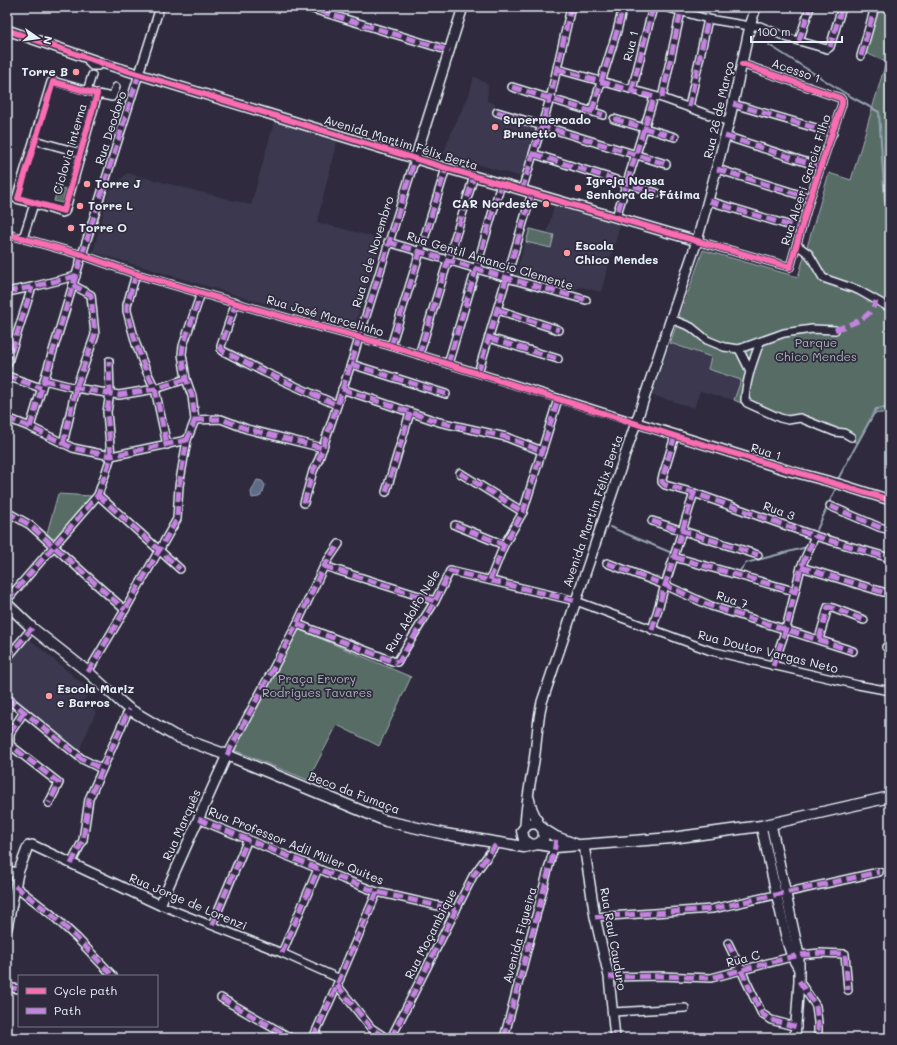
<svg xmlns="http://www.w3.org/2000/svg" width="897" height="1045" font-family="Mali,sans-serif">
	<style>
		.built { fill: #3b394f }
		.green { fill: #586c66; stroke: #a0aeaf }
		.water { fill: #5e6c85; stroke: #95a1b3 }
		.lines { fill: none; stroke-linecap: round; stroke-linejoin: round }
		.stream { stroke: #95a1b3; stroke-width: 2 }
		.minor-casing { stroke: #e8f1f8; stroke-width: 10 }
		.tertiary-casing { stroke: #e8f1f8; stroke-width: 12 }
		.secondary-casing { stroke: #e8f1f8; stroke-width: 13 }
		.minor { stroke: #2f2a3d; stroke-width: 7 }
		.tertiary { stroke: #2f2a3d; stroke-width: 9 }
		.secondary { stroke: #2f2a3d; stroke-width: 10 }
		.quiet { stroke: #c483df; stroke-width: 5; stroke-dasharray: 10 5; stroke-linecap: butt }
		.cycleway-casing { stroke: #2f2a3d; stroke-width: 8 }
		.cycleway { stroke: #f96db3; stroke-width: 6 }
		.poi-dot { fill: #ff9aa2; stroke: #2f2a3d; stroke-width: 1.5 }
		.labels { text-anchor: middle; stroke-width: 3.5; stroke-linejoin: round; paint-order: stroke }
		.street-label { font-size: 12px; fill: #e8f1f8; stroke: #2f2a3d }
		.poi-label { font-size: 12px; font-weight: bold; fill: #e8f1f8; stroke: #2f2a3d; text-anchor: start }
		.park-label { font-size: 12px; fill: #a7b5b6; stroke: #2f2a3d }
	</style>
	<rect width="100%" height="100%" fill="#2f2a3d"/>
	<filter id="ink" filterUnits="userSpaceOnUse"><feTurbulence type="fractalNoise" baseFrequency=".025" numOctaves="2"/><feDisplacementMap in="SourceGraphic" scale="8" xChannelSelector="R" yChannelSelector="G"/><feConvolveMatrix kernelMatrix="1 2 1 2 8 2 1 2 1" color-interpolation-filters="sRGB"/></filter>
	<g filter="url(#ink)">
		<!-- built -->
		<g class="built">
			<polygon points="474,76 488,85 487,101 495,104 496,114 539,127 529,163 525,162 521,177 443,154 454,126 469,95"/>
			<polygon points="274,122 337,141 317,222 382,239 353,330 93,252 109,191 127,173 251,205"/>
			<polygon points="554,206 620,225 601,292 581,287 574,290 555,285 552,286 516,275 529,227 547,232"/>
			<polygon points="670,343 711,357 708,369 741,380 734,400 700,391 694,408 652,395"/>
			<polygon points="27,637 91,691 83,701 96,712 78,753 7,692 7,661"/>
		</g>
		<!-- green -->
		<g class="green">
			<polygon points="879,7 890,7 890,412 874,414 858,443 800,422 787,423 734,400 741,380 708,369 711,357 670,343 703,250 798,277 829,173 851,180 886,62 866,53"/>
			<polygon points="58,187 66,189 62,203 54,201"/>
			<polygon points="530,229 554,235 551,248 526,242"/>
			<polygon points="58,494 92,496 53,540 47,533"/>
			<polygon points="298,629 411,677 379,746 337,725 308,780 234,750"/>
		</g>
		<!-- water -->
		<polygon class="water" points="257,480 262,481 265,485 263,492 259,497 252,498 251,492"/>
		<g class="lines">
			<!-- stream -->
			<g class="stream">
				<polyline points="769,45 848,95 879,112 885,202 890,206"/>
				<polyline points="838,479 876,409 890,407"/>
				<polyline points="610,527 672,553"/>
				<polyline points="815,534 835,490"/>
				<polyline points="738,573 746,563 807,547"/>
			</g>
			<defs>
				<g id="minor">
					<polyline points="306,7 450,51"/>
					<polyline points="665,7 708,19 750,26 760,26 788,38 827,49 830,47 842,7"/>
					<polyline points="799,41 810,7"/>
					<polyline points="861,56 875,7"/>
					<polyline points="88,58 89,63 92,66 98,66 102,63"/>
					<polyline points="557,69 662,98 729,122"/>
					<polyline points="512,87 603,115"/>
					<polyline points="632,90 653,7"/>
					<polyline points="87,91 92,75"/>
					<polyline points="98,94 112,97 116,87"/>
					<polyline points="662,98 681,11"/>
					<polyline points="733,104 833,133"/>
					<polyline points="689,107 708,19"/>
					<polyline points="592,111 617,31 623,7"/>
					<polyline points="497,112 666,164"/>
					<polyline points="614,119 675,137"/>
					<polyline points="725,136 821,167"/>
					<polyline points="34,140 81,153"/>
					<polyline points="534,154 657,193"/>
					<polyline points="717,169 810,198"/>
					<polyline points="522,190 550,99 571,7"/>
					<polyline points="709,201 801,229"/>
					<polyline points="616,217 654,97"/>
					<polyline points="7,234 82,255 136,274 290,319 391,346 637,423"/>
					<polyline points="23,238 34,204 62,213 65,212 98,94 53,81 51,82 16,199 34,204"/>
					<polyline points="697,241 790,267 810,198 842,104 842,100 840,98 742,64"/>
					<polyline points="388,242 507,278 586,300"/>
					<polyline points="797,245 809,254 823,278 858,290 890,308"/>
					<polyline points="136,274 127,305 127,311 136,344 145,368 155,389 167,445"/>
					<polyline points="7,292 32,287 76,276"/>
					<polyline points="236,302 221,346 221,349 223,351 264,372 337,405"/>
					<polyline points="498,310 559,330"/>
					<polyline points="671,319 691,327 707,340 724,347 739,349 784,333 812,329 835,330"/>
					<polyline points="489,338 558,359"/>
					<path d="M760,342C753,361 746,380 745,400L747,403L780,418L788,420L800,418L835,432L844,433L851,437"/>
					<polyline points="391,346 446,168"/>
					<polyline points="739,349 750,371"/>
					<polyline points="419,355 474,176"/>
					<polyline points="351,364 446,394"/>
					<polyline points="448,364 501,184"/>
					<polyline points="7,365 32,287"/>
					<polyline points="478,373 532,193"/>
					<polyline points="7,376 41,388"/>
					<polyline points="44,380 76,388 119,395 155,389 186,379"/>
					<polyline points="342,389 439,422 506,437 542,451"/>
					<polyline points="7,418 30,427 73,448 111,456 187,440"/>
					<polyline points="195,420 221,419 247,429 323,448"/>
					<polyline points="30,427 82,255 160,7"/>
					<polyline points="675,436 662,479 662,482 665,485 694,493 815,536 890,558"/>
					<polyline points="63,444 76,388 95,335 91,295 73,285"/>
					<polyline points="460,473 523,512"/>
					<polyline points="386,492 410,413"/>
					<polyline points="98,495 180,569"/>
					<polyline points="304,503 313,471 319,459 351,364 415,159"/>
					<polyline points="830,506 879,527 890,530"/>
					<polyline points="7,512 30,525 125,610"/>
					<polyline points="652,521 758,555"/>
					<polyline points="455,525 504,545"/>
					<polyline points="674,557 794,591"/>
					<polyline points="607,563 665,585 711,606 853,651"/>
					<polyline points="324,566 435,601"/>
					<polyline points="801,567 883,592"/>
					<polyline points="490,580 504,545 523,512 558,399"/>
					<polyline points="7,600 98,495 108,466 111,456 107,412 110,393 109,361"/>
					<polyline points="297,624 395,662 397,662 435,601 450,571 576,601 711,651 858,685 890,691"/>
					<polyline points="652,630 665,585 694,493"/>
					<polyline points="819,639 828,607 830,607 864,620"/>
					<polyline points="886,647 890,648"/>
					<polyline points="7,658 32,628"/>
					<polyline points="773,666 786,629 801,567 815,536"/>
					<polyline points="88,672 125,610 177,519 179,486 187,440 195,420 192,396 186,379 182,354 183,346 201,293"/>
					<polyline points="7,698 82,759 102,769"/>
					<polyline points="24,712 10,733 10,745 59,783 49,803"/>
					<polyline points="227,755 297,624 324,566 339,544"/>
					<polyline points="198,819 343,879 377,892 456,910"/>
					<polyline points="71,864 83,840 89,799 129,709"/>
					<polyline points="15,886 51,914 77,938 113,976"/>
					<polyline points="160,905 282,953 340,979"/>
					<polyline points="595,917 712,909 879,872"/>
					<polyline points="212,925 248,839"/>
					<polyline points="728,943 762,1014 771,1020 797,1027"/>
					<polyline points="282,953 318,869"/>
					<polyline points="609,977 660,976 711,978 799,955 821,953 845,954 848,990"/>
					<polyline points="799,981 816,1006 818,1022 818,1038"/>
					<polyline points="337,985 371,1028 386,1038"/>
					<polyline points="7,987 19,989"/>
					<polyline points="221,998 291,1038"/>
					<polyline points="613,1012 685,1008"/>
					<polyline points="313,1038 337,985 377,892"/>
					<polyline points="391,1038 473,876 497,843"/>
					<polyline points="504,1038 555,843"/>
				</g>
				<g id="tertiary">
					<polyline points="7,30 102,63 446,168 697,241"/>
					<polyline points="415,159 463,7"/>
					<polyline points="637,423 790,471 839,484 890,500"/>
					<polyline points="529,798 532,809 539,824"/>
					<polyline points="771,824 799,955 799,981 795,1038"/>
					<path d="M525,826C526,804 530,783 534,761C537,741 537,723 542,702L697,241L729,122L750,26L756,7"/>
					<polyline points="761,826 787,941 792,957 799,969"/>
					<polyline points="584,845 595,917 609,977 615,1038"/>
					<polyline points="7,871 18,873"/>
					<polyline points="7,928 18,873 28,846 32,845 160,905 227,755"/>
					<polyline points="7,1038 9,1038"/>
				</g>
				<g id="secondary">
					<polyline points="7,604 32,628 88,672 122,703 129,709 175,736 227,755 386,821 445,834 524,847 538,844 543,840 544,834 543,829 537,823 528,824 522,831 524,840 532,845"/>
					<polyline points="543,829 556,837 575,844"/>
					<polyline points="538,844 555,847 672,838 761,826 890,797"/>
				</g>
			</defs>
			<!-- minor casing -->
			<use href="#minor" class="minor-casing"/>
			<!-- tertiary casing -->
			<use href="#tertiary" class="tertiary-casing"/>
			<!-- secondary casing -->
			<use href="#secondary" class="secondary-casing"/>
			<!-- minor -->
			<use href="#minor" class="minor"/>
			<!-- tertiary -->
			<use href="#tertiary" class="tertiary"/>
			<!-- secondary -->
			<use href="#secondary" class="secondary"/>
			<!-- quiet -->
			<g class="quiet">
				<polyline points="306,7 450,51"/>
				<polyline points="799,41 810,7"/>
				<polyline points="830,47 842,7"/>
				<polyline points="861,56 875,7"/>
				<polyline points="557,69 654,97 616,217"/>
				<polyline points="512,87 603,115"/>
				<polyline points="632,90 653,7"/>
				<polyline points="662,98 681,11"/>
				<polyline points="733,104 833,133"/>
				<polyline points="689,107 708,19"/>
				<polyline points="592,111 617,31 623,7"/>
				<polyline points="497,112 666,164"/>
				<polyline points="614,119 675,137"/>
				<polyline points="725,136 821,167"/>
				<polyline points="534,154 657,193"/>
				<polyline points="717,169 810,198"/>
				<polyline points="522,190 550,99 571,7"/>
				<polyline points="709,201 801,229"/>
				<polyline points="388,242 507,278 586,300"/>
				<polyline points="136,274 127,305 127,311 136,344 145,368 155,389 167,445"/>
				<polyline points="7,292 32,287 76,276"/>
				<polyline points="236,302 221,346 221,349 223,351 264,372 337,405"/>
				<polyline points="498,310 559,330"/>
				<path d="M835,330C852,323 870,320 876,301"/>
				<polyline points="489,338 558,359"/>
				<polyline points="391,346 446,168"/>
				<polyline points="419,355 474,176"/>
				<polyline points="351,364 446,394"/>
				<polyline points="448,364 501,184"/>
				<polyline points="7,365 32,287"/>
				<polyline points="478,373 532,193"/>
				<polyline points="7,376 41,388"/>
				<polyline points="44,380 76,388 119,395 155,389 186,379"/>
				<polyline points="342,389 439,422 506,437 542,451"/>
				<polyline points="7,418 30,427 73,448 111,456 187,440"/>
				<polyline points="195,420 221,419 247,429 323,448"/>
				<polyline points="30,427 82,255 139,74"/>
				<polyline points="675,436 662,479 662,482 665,485 694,493 815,536 890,558"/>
				<polyline points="63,444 76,388 95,335 91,295 73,285"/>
				<polyline points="460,473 523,512"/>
				<polyline points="386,492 410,413"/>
				<polyline points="98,495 180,569"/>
				<polyline points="304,503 313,471 319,459 351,364 415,159"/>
				<polyline points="830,506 879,527 890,530"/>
				<polyline points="7,512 30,525 125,610"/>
				<polyline points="652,521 758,555"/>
				<polyline points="455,525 504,545"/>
				<polyline points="674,557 794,591"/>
				<polyline points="607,563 665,585 711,606 853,651"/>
				<polyline points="324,566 435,601"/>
				<polyline points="801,567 883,592"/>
				<polyline points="490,580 504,545 523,512 558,399"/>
				<polyline points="7,600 98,495 108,466 111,456 107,412 110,393 109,361"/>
				<polyline points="297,624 395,662 400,660 435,601 450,571 576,601"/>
				<polyline points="652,630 665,585 694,493"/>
				<polyline points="819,639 828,607 830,607 864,620"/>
				<polyline points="886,647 890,648"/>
				<polyline points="7,658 32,628"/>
				<polyline points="773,666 786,629 801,567 815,536"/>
				<polyline points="88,672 125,610 177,519 179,486 187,440 195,420 192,396 186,379 182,354 183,346 201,293"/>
				<polyline points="7,698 82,759 102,769"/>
				<polyline points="24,712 10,733 10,745 59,783 49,803"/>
				<polyline points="227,755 297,624 324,566 339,544"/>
				<polyline points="198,819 343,879 377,892 456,910"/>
				<polyline points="71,864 83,840 89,799 129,709"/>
				<polyline points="15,886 51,914 77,938 113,976"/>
				<polyline points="595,917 712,909 879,872"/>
				<polyline points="212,925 248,839"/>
				<polyline points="728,943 762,1014 771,1020 797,1027"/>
				<polyline points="282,953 318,869"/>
				<polyline points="609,977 660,976 711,978 799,955 821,953 845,954 848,990"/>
				<polyline points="799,981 816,1006 818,1022 818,1038"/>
				<polyline points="337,985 371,1028 386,1038"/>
				<polyline points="7,987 19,989"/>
				<polyline points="221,998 291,1038"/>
				<polyline points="313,1038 337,985 377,892"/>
				<polyline points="391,1038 473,876 497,843"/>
				<polyline points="504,1038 555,847 556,837"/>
				<polyline points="612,1038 615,1034"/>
			</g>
			<defs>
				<g id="cycleway">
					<polyline points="7,30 102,63 446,168 697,241 790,267 810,198 842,104 842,100 840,98 742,64"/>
					<polygon points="53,82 97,94 64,211 18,198"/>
					<polyline points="7,234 82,255 136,274 290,319 391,346 675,436 890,500"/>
				</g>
			</defs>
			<!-- cycleway casing -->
			<use href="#cycleway" class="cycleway-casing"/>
			<!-- cycleway -->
			<use href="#cycleway" class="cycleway"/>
		</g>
	</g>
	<!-- markers -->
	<g class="poi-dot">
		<circle cx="76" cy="72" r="4"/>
		<circle cx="495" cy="127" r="4"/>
		<circle cx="87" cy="184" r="4"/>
		<circle cx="578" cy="188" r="4"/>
		<circle cx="546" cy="204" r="4"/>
		<circle cx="80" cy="206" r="4"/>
		<circle cx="71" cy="228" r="4"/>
		<circle cx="567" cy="253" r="4"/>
		<circle cx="49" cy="696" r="4"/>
	</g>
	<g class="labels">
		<!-- street labels -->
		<g class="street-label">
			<text transform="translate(631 46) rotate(-76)" y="4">Rua 1</text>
			<text transform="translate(796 71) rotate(19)" y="4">Acesso 1</text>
			<text transform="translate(719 110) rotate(-77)" y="4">Rua 26 de Março</text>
			<text transform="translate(111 128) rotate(-72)" y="4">Rua Deodoro</text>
			<text transform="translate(401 143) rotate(17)" y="4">Avenida Martim Félix Berta</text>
			<text transform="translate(70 149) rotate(-74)" y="4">Ciclovia interna</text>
			<text transform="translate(806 180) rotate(-72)" y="4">Rua Alceri Garcia Filho</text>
			<text transform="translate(373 252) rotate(-73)" y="4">Rua 6 de Novembro</text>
			<text transform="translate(490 261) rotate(17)" y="4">Rua Gentil Amancio Clemente</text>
			<text transform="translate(325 316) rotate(16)" y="4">Rua José Marcelinho</text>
			<text transform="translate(766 452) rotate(17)" y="4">Rua 1</text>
			<text transform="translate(593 511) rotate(-71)" y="4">Avenida Martim Félix Berta</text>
			<text transform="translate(779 511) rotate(20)" y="4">Rua 3</text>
			<text transform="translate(732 600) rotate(18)" y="4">Rua 7</text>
			<text transform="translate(413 611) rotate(-59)" y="4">Rua Adolfo Nele</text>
			<text transform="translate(768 652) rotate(14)" y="4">Rua Doutor Vargas Neto</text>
			<text transform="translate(354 793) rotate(21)" y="4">Beco da Fumaça</text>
			<text transform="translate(182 825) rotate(-66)" y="4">Rua Marquês</text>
			<text transform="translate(296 846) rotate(22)" y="4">Rua Professor Adil Müler Quites</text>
			<text transform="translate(188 902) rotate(23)" y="4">Rua Jorge de Lorenzi</text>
			<text transform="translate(431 934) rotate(-63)" y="4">Rua Moçambique</text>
			<text transform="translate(520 935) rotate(-75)" y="4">Avenida Figueira</text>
			<text transform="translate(613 939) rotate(80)" y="4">Rua Raul Cauduro</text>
			<text transform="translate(743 959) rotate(-14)" y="4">Rua C</text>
		</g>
		<!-- poi labels -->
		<g class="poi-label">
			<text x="68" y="76" text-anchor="end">Torre B</text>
			<text x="503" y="124">Supermercado<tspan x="503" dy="14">Brunetto</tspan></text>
			<text x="586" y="185">Igreja Nossa<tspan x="586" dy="14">Senhora de Fátima</tspan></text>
			<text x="95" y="188">Torre J</text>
			<text x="538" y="208" text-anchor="end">CAR Nordeste</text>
			<text x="88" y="210">Torre L</text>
			<text x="79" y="232">Torre O</text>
			<text x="575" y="250">Escola<tspan x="575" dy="14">Chico Mendes</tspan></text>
			<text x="57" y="693">Escola Mariz<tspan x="57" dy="14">e Barros</tspan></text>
		</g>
		<!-- park labels -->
		<g class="park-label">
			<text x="816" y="347">Parque<tspan x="816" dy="14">Chico Mendes</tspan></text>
			<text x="317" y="683">Praça Ervory<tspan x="317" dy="14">Rodrigues Tavares</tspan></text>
		</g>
	</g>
	<!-- margin -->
	<rect width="897" height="1045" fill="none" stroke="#2f2a3d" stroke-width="24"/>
	<rect x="12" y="12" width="873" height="1021" fill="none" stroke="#e8f1f8" stroke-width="1.5" filter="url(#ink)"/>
	<!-- legend -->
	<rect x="18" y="975" width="140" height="52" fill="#2f2a3d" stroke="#797a88"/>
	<rect x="26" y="988" width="20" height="6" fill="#f96db3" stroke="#797a88"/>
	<text x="54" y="995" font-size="12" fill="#e8f1f8">Cycle path</text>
	<rect x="26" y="1008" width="20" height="6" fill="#c483df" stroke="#797a88"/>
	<text x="54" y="1015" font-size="12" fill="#e8f1f8">Path</text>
	<!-- north arrow -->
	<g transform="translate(38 38) rotate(103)" stroke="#2f2a3d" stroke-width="3" paint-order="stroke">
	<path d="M0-3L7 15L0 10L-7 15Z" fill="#e8f1f8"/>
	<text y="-6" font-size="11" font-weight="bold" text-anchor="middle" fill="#e8f1f8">N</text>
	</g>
	<!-- scale -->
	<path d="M751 36v6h91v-6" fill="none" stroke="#e8f1f8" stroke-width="2"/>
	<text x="757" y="36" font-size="12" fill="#e8f1f8" stroke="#2f2a3d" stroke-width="3" paint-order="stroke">100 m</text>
</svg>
